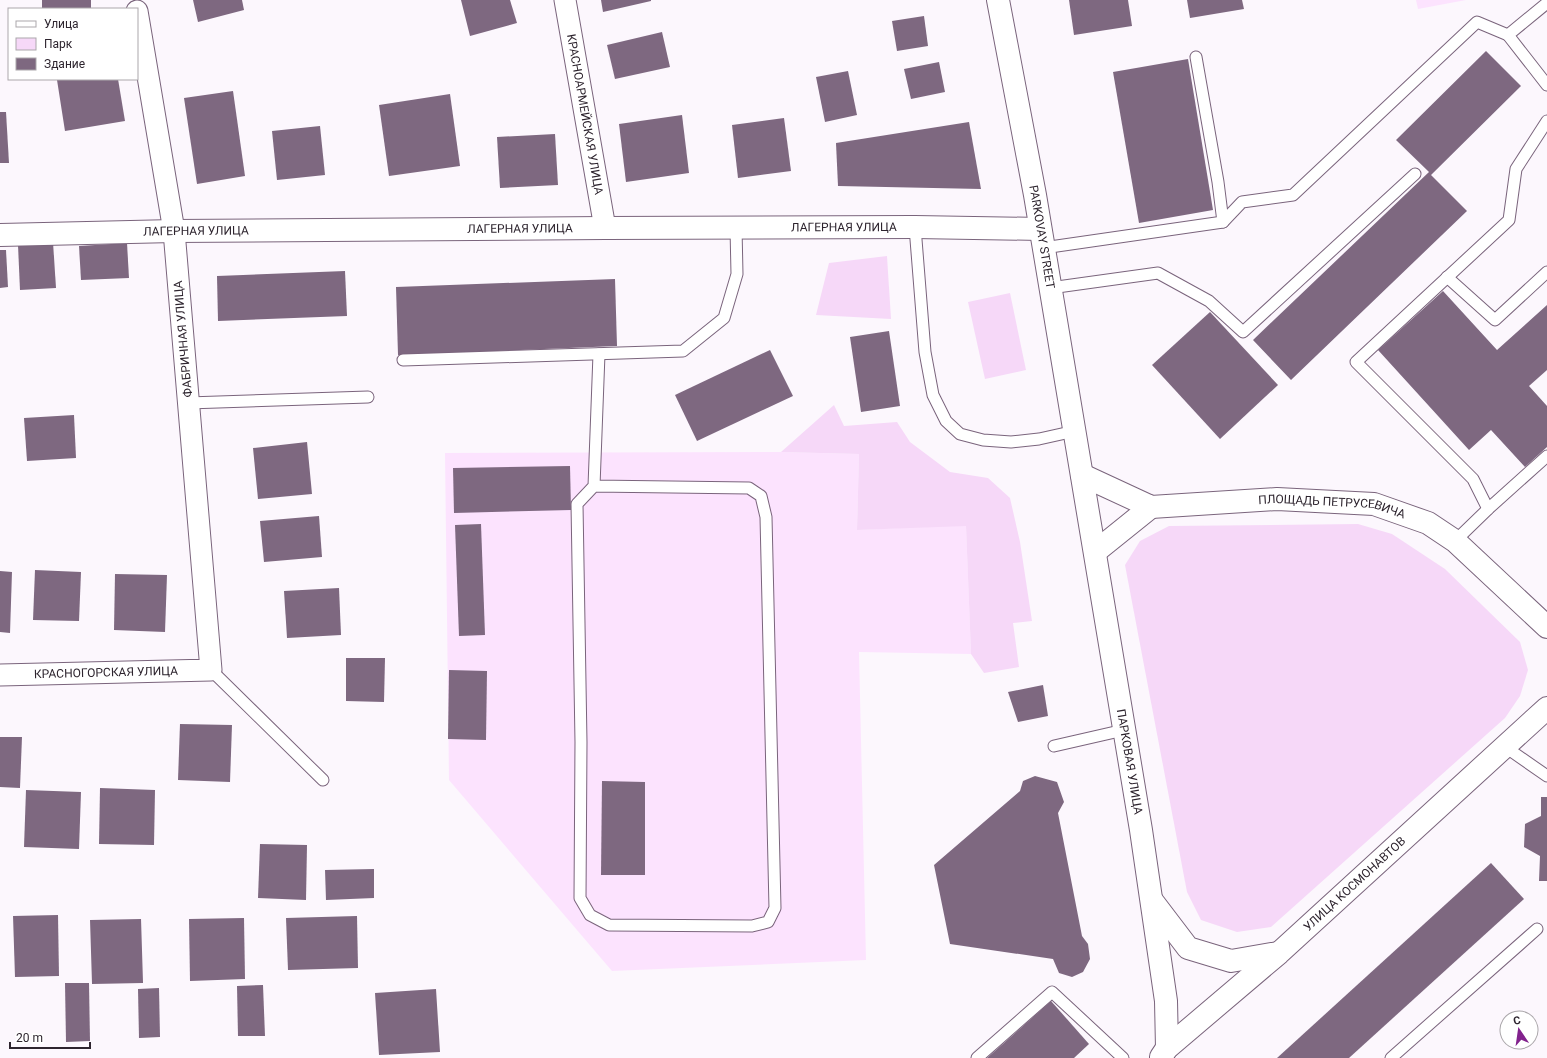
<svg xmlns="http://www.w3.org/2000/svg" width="1547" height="1058" font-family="Roboto,sans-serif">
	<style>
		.built { fill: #fce3fe }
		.green { fill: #f6d8f8 }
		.building { fill: #7e6880 }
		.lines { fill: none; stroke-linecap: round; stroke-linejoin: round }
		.lane-casing { stroke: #7a647c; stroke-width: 13 }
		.street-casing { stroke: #7a647c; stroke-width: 23 }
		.secondary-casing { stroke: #7a647c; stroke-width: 24 }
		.lane { stroke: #fff; stroke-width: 11 }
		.street { stroke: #fff; stroke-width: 21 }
		.secondary { stroke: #fff; stroke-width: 22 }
		.labels { text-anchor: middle; stroke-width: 4; stroke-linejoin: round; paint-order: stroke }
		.street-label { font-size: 12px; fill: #2d242e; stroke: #fff }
	</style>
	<rect width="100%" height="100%" fill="#fcf7fd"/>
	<!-- built -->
	<g class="built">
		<polygon points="1416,0 1466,0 1418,9"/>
		<polygon points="781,452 859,454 857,530 966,525 971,654 859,652 866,960 612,971 449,780 445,453"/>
	</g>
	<!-- green -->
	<g class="green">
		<polygon points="887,256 891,319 816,315 829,263"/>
		<polygon points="1010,293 1026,370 985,379 968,302"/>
		<polygon points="834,405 844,426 897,422 910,442 950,472 988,478 1010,498 1020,542 1032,621 1013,623 1019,667 984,673 971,654 966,526 857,530 859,454 781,452"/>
		<polygon points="1358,524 1392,534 1445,569 1520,642 1528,670 1520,696 1505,718 1271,927 1237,932 1201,920 1187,892 1125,565 1140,541 1169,526"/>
	</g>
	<!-- building -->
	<g class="building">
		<rect x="42" y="0" width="49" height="9"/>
		<polygon points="193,0 242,0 244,10 198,22"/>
		<polygon points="461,0 510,0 517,23 470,36"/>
		<polygon points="601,0 651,0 651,1 603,12"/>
		<polygon points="1069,0 1128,0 1132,26 1074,35"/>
		<polygon points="1187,0 1242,0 1244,9 1190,18"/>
		<polygon points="924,16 928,46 897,51 892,21"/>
		<polygon points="662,32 670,67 615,79 607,45"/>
		<polygon points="1486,51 1521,86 1431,175 1467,211 1291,380 1253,340 1429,172 1396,140"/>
		<polygon points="1188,59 1213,210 1139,223 1113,72"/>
		<polygon points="939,62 945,92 911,99 904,69"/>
		<polygon points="848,71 857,115 825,122 816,77"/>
		<polygon points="63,79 118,79 125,121 65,131 57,80"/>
		<polygon points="233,91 245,176 197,184 184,98"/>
		<polygon points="450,94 460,166 389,176 379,105"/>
		<polygon points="0,112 6,112 9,163 0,163"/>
		<polygon points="682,115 689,173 626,182 619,124"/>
		<polygon points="784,118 791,171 738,178 732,125"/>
		<polygon points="969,122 981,189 838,186 836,143"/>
		<polygon points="320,126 325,175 277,180 272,131"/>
		<polygon points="555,134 558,185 500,188 497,137"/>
		<polygon points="53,242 56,288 20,290 18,245"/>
		<polygon points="127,243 129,278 81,280 79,246"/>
		<polygon points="0,250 6,250 8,287 0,288"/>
		<polygon points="345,271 347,316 218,321 217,276"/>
		<polygon points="615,279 617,346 398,355 396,287"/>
		<polygon points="1443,291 1497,350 1547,305 1547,370 1529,386 1547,406 1547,447 1525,467 1491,430 1469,450 1378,350"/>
		<polygon points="1210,312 1278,385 1220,439 1152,365"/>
		<polygon points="889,331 900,406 861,412 850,337"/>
		<polygon points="770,350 793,396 697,441 675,395"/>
		<polygon points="74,415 76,458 27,461 24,418"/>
		<polygon points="307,442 312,494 258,499 253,448"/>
		<polygon points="570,466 571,510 454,513 453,468"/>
		<polygon points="319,516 322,557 264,562 260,521"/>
		<polygon points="481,524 485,635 459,636 455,525"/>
		<polygon points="35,570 81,572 79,621 33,620"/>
		<polygon points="0,571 12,572 10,633 0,632"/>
		<polygon points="115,574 167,575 165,632 114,630"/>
		<polygon points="339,588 341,635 287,638 284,591"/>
		<polygon points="346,658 385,658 384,702 346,701"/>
		<polygon points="449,670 487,671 486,740 448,739"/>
		<polygon points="1043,685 1048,716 1018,722 1008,692"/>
		<polygon points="180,724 232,725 230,782 178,780"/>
		<polygon points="0,737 22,737 20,788 0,787"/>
		<polygon points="1035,776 1057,782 1064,802 1058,813 1082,936 1088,944 1090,959 1083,972 1072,977 1059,973 1053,959 950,944 934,865 1020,791 1023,781"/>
		<polygon points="602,781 645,782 645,875 601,875"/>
		<polygon points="100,788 155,790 154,845 99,844"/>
		<polygon points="26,790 81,792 79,849 24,847"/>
		<polygon points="1541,797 1547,797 1547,881 1539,881 1540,856 1524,847 1525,824 1541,816"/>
		<polygon points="260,844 307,845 306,900 258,898"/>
		<polygon points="1491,863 1524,899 1349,1058 1277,1058"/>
		<polygon points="374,869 374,898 326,900 325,870"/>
		<polygon points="58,915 59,976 15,977 13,916"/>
		<polygon points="357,916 358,968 288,970 286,918"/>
		<polygon points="244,918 245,979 190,981 189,919"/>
		<polygon points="141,919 143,983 92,984 90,920"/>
		<polygon points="65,983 89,983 90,1041 66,1042"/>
		<polygon points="263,985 265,1036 238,1036 237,986"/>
		<polygon points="159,988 160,1037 139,1038 138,989"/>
		<polygon points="436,989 440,1052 379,1055 375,993"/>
		<polygon points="1051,1001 1089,1044 1074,1058 987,1058"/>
	</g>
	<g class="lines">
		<defs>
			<g id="lane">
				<polyline points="1547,3 1508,35 1547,85"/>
				<polyline points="1196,57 1218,182 1223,222"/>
				<polyline points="915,227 925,352 933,395 946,421 960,434 983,440 1011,442 1039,439 1075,431"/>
				<polyline points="1043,248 1223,222 1242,202 1293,195 1477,22 1508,35"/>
				<polyline points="1447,277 1495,320 1547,272"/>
				<polyline points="1050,288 1158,273 1209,301 1243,332 1415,174"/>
				<polyline points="403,360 683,351 724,318 737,274 736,228"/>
				<polyline points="188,403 368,397"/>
				<polyline points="594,486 749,488 761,496 766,517 775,908 768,922 752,926 609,925 590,915 580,898 581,742 577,504 594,486 599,354"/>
				<polyline points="1488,509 1473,479 1356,362 1509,220 1516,169 1547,121"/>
				<polyline points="1455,541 1488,509 1547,456"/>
				<polyline points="211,670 323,780"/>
				<polyline points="1054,746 1124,730"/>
				<polyline points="1504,746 1547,776"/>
				<polyline points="977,1058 1052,992 1123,1058"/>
				<polyline points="1391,1058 1537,929"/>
			</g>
			<g id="street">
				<path id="s1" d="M565,0L605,228"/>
				<path id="s2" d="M0,675L211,670L174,231L137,11"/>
			</g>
			<g id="secondary">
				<path id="s3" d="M998,0L1035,195L1141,830L1166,1001L1167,1048"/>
				<path id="s4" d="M0,235L174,231L605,228L915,227L1040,229"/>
				<path id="s5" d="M1082,475L1151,507L1277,499L1374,504L1428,523L1455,541L1547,627"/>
				<polyline points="1095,552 1151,507"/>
				<polyline points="1153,902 1188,948 1231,961 1278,953"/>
				<path id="s6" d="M1161,1057L1167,1048L1279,953L1547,708"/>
			</g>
		</defs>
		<!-- lane casing -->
		<use href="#lane" class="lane-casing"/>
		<!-- street casing -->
		<use href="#street" class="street-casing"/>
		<!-- secondary casing -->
		<use href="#secondary" class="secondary-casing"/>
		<!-- lane -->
		<use href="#lane" class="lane"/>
		<!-- street -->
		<use href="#street" class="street"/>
		<!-- secondary -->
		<use href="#secondary" class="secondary"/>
	</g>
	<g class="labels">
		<!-- street labels -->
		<g class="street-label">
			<text dy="4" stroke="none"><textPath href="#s1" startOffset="116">КРАСНОАРМЕЙСКАЯ УЛИЦА</textPath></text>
			<text dy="4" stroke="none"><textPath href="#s4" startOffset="844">ЛАГЕРНАЯ УЛИЦА</textPath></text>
			<text dy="4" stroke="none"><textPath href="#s4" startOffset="520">ЛАГЕРНАЯ УЛИЦА</textPath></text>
			<text dy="4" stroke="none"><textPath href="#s4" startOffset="196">ЛАГЕРНАЯ УЛИЦА</textPath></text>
			<text dy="4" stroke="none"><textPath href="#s3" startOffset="241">PARKOVAY STREET</textPath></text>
			<text transform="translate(183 339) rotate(-95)" y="4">ФАБРИЧНАЯ УЛИЦА</text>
			<text dy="4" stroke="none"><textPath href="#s5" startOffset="258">ПЛОЩАДЬ ПЕТРУСЕВИЧА</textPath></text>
			<text dy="4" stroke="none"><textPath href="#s2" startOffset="106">КРАСНОГОРСКАЯ УЛИЦА</textPath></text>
			<text dy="4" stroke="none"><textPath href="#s3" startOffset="773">ПАРКОВАЯ УЛИЦА</textPath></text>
			<text dy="4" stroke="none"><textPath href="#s6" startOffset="260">УЛИЦА КОСМОНАВТОВ</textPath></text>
		</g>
	</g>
	<!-- legend -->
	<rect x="8" y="8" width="130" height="72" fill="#ffffff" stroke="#aba7ab"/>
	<rect x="16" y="21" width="20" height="6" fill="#ffffff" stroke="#aba7ab"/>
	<text x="44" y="28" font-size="12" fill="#2d242e">Улица</text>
	<rect x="16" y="38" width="20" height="12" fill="#f6d8f8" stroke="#aba7ab"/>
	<text x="44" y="48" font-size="12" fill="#2d242e">Парк</text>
	<rect x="16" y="58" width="20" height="12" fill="#7e6880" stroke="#aba7ab"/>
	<text x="44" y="68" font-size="12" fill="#2d242e">Здание</text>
	<!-- north arrow -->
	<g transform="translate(1519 1030) rotate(347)"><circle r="19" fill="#ffffff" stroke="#aba7ab"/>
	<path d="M0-3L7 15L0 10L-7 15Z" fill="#82228d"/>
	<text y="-6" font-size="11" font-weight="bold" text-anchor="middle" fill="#2d242e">С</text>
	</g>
	<!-- scale -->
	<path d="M10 1042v6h80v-6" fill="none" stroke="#2d242e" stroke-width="2"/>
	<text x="16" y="1042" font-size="12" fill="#2d242e" stroke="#ffffff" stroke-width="3" paint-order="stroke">20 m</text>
</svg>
